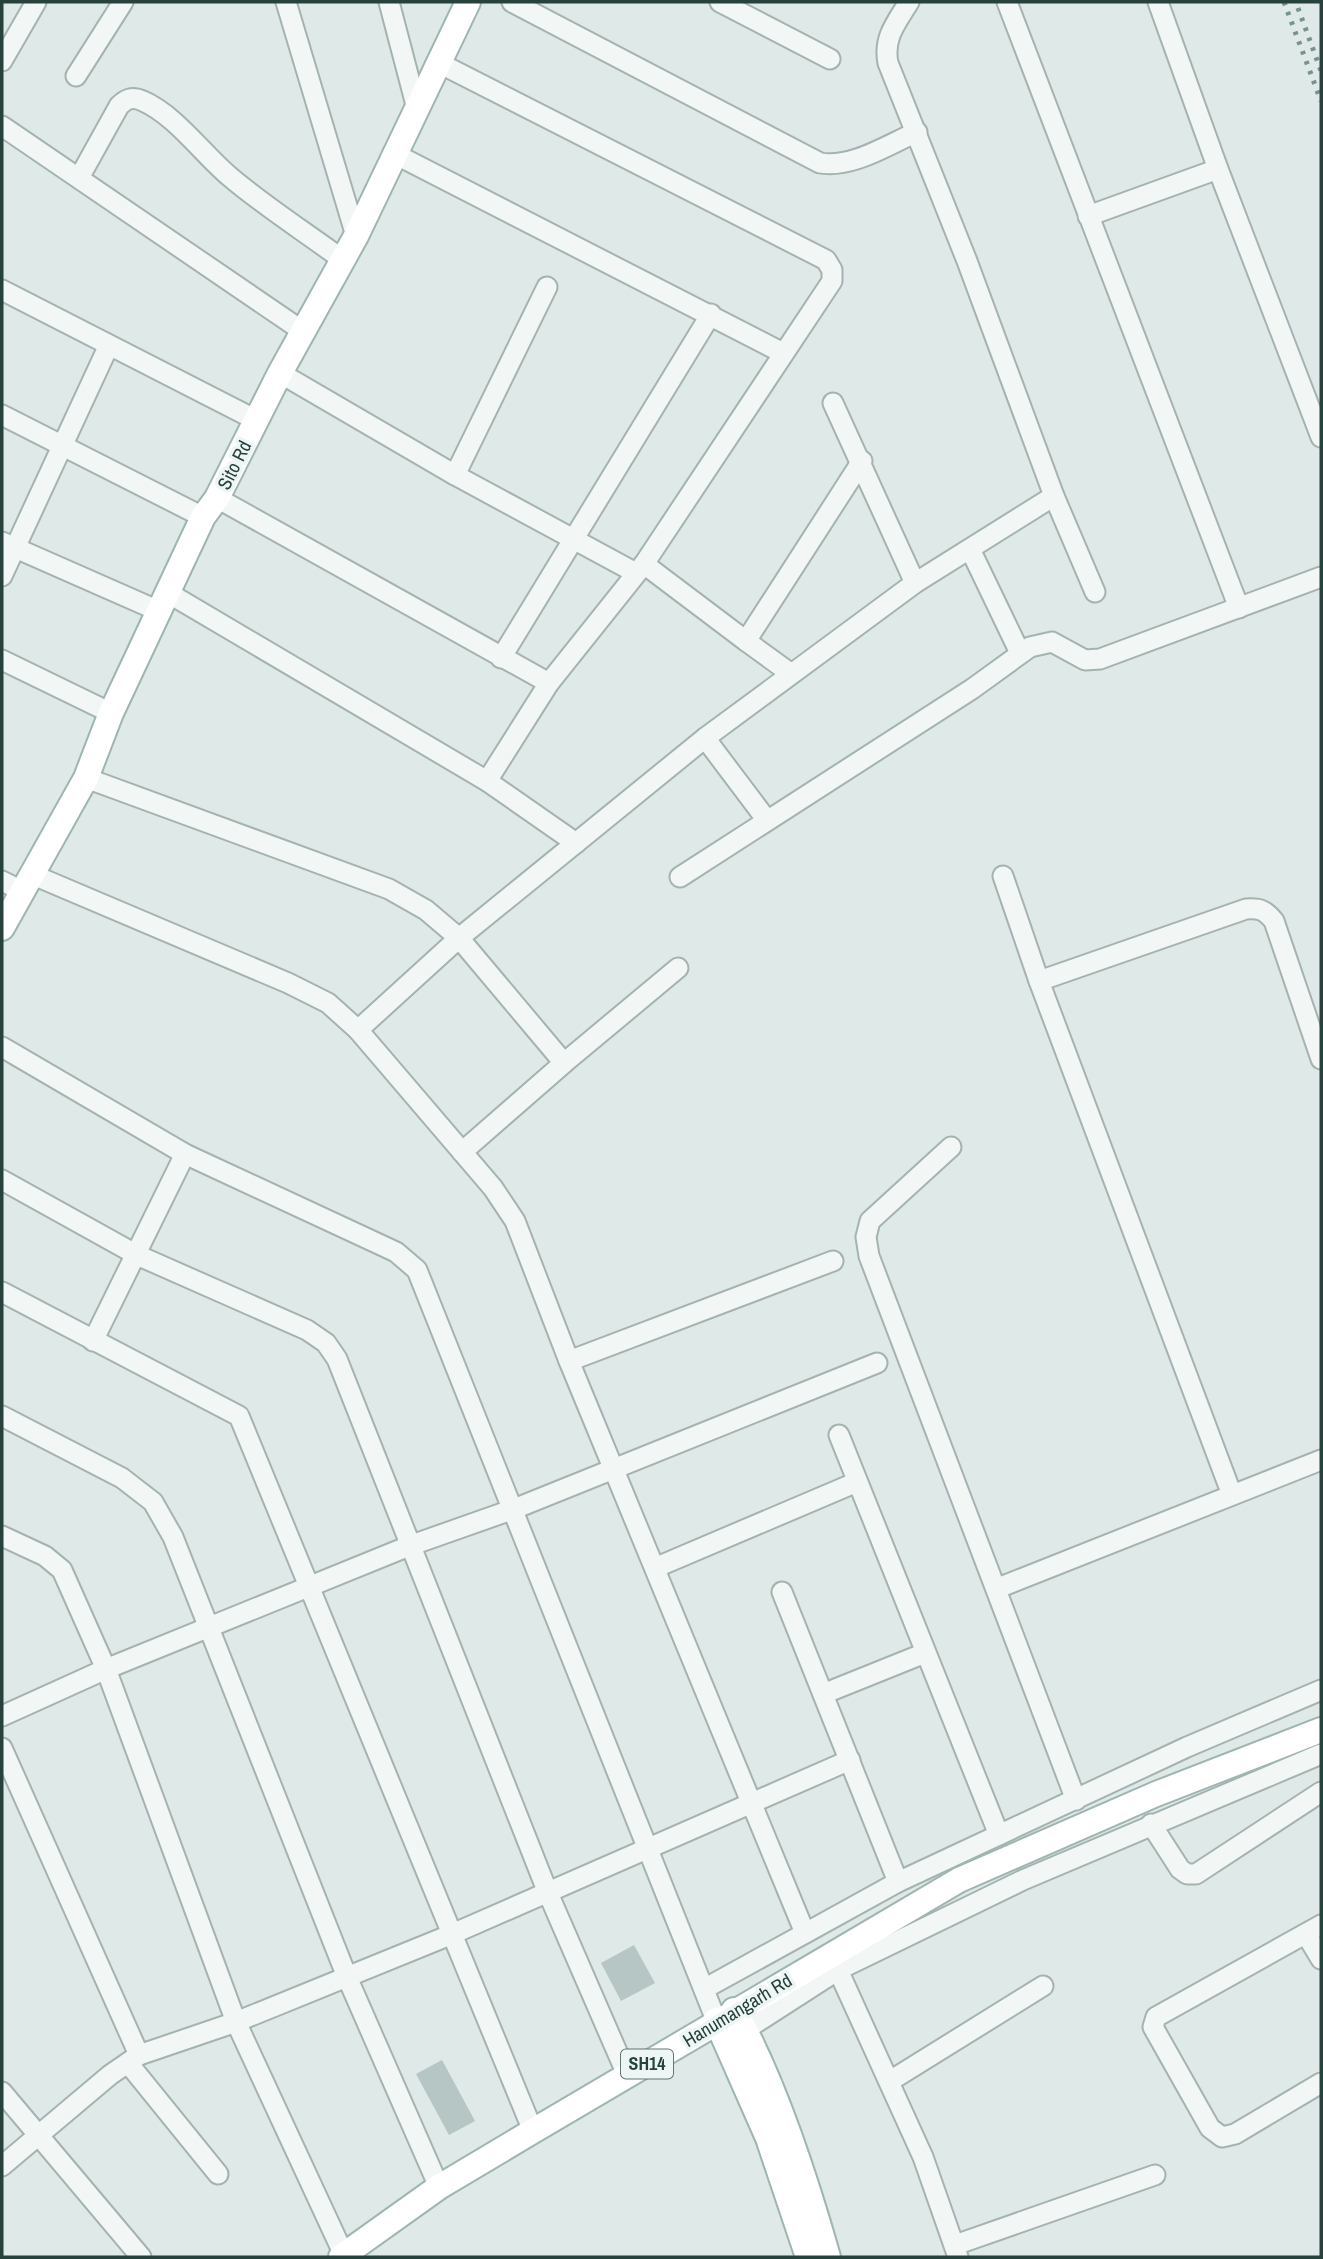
<svg xmlns="http://www.w3.org/2000/svg" width="1323" height="2259" font-family="'Archivo Narrow',sans-serif">
	<style>
		.building { fill: #b6c6c4 }
		.lines { fill: none; stroke-linecap: round; stroke-linejoin: round }
		.minor-casing { stroke: #a4b3b1; stroke-width: 23 }
		.major-casing { stroke: #9eb5b1; stroke-width: 28 }
		.minor { stroke: #f2f7f6; stroke-width: 19 }
		.major { stroke: #fff; stroke-width: 24 }
		.rail { stroke: #78938f; stroke-width: 5; stroke-dasharray: 3.5 7; stroke-linecap: butt }
		.labels { text-anchor: middle; stroke-width: 7; stroke-linejoin: round; paint-order: stroke }
		.shield { fill: #eef6f5; stroke: #637774; stroke-width: 2 }
		.shield-label { font-size: 18px; font-weight: bold; fill: #27413d }
		.street-label { font-size: 19px; fill: #27413d; stroke: #eef6f5 }
	</style>
	<rect width="100%" height="100%" fill="#dfe9e7"/>
	<!-- building -->
	<g class="building">
		<polygon points="634,1945 655,1983 621,2001 601,1963"/>
		<polygon points="442,2060 475,2121 449,2135 416,2074"/>
	</g>
	<g class="lines">
		<defs>
			<g id="minor">
				<polyline points="286,2 356,236"/>
				<polyline points="389,2 416,105"/>
				<path d="M512,2L820,163C853,168 887,145 917,132"/>
				<polyline points="720,2 830,59"/>
				<polyline points="1007,2 1239,608"/>
				<polyline points="1158,2 1218,169 1321,437"/>
				<polyline points="2,61 36,2"/>
				<polyline points="437,62 826,260 832,270 832,281 644,564 549,683 487,781"/>
				<polyline points="76,76 123,2"/>
				<polyline points="2,126 304,332"/>
				<polyline points="393,153 783,353"/>
				<path d="M79,178L119,106C126,99 132,96 143,101C175,115 202,153 229,176C264,206 305,232 343,260"/>
				<polyline points="1088,216 1218,169"/>
				<polyline points="2,290 256,420"/>
				<polyline points="280,373 455,475 636,573"/>
				<polyline points="833,403 915,583"/>
				<polyline points="2,415 203,517"/>
				<polyline points="455,475 547,287"/>
				<polyline points="1054,496 1095,592"/>
				<polyline points="217,498 549,683"/>
				<polyline points="2,542 161,612"/>
				<polyline points="970,549 1020,653"/>
				<polyline points="644,564 746,641"/>
				<polyline points="2,576 109,345"/>
				<polyline points="170,594 487,781 576,843"/>
				<polyline points="501,658 711,314"/>
				<polyline points="2,660 111,713"/>
				<polyline points="790,673 746,641 862,461"/>
				<polyline points="705,738 766,819"/>
				<polyline points="86,778 389,889 426,910 459,938 564,1063 462,1152"/>
				<polyline points="31,874 288,983 328,1003 358,1030 493,1188 515,1221 569,1361 805,1933"/>
				<polyline points="1003,876 1039,981 1232,1495"/>
				<polyline points="680,877 972,689 1030,647 1052,642 1085,660 1100,659 1321,577"/>
				<polyline points="2,881 20,890"/>
				<path d="M1039,981L1246,909C1260,908 1265,910 1274,921L1321,1059"/>
				<path d="M358,1030L459,938L705,738L915,583L1054,496L967,261L888,63C883,38 896,23 909,2"/>
				<polyline points="2,1047 185,1154 396,1252 417,1270 716,2020"/>
				<polyline points="564,1063 678,968"/>
				<polyline points="951,1147 870,1221 866,1237 869,1256 1076,1800"/>
				<polyline points="2,1180 137,1255 307,1330 326,1343 337,1359 548,1893 628,2077"/>
				<polyline points="2,1292 239,1416 533,2131"/>
				<polyline points="93,1341 185,1154"/>
				<polyline points="569,1361 833,1261"/>
				<polyline points="2,1416 122,1478 153,1502 173,1537 347,1977 439,2187"/>
				<polyline points="839,1435 999,1835"/>
				<polyline points="2,1536 45,1556 62,1570 106,1669 236,2022 344,2255"/>
				<polyline points="657,1567 857,1482"/>
				<polyline points="998,1588 1321,1460"/>
				<polyline points="782,1592 898,1882"/>
				<polyline points="823,1694 925,1653"/>
				<polyline points="2,1716 106,1669 409,1546 514,1509 877,1363"/>
				<polyline points="2,1748 139,2055"/>
				<polyline points="1151,1824 1180,1869 1187,1874 1196,1874 1321,1792"/>
				<polyline points="1321,1925 1156,2017 1153,2027 1210,2128 1222,2137 1235,2134 1321,2083"/>
				<polyline points="1306,1934 1321,1959"/>
				<polyline points="838,1970 923,2157 958,2257"/>
				<polyline points="704,1989 898,1882 1187,1747 1321,1690"/>
				<polyline points="734,2037 838,1970 1023,1880 1321,1754"/>
				<polyline points="128,2063 218,2174"/>
				<polyline points="890,2081 1043,1986"/>
				<polyline points="2,2092 141,2257"/>
				<polyline points="2,2166 110,2075 139,2055 236,2022 450,1935 850,1760"/>
				<polyline points="955,2245 1155,2175"/>
			</g>
			<g id="major">
				<polyline points="2,928 86,778 111,713 203,517 217,498 280,373 356,236 468,2"/>
				<path d="M734,2010C774,2080 806,2180 828,2257"/>
				<polyline points="716,2020 768,2138 808,2257"/>
				<polyline points="341,2257 439,2187 533,2131 959,1880 1156,1794 1321,1730"/>
			</g>
		</defs>
		<!-- minor casing -->
		<use href="#minor" class="minor-casing"/>
		<!-- major casing -->
		<use href="#major" class="major-casing"/>
		<!-- minor -->
		<use href="#minor" class="minor"/>
		<!-- major -->
		<use href="#major" class="major"/>
		<!-- rail -->
		<g class="rail">
			<polyline points="1284,2 1321,101"/>
			<polyline points="1298,8 1321,71"/>
		</g>
	</g>
	<g class="labels">
		<!-- shield labels -->
		<rect class="shield" x="621" y="2049.5" width="52" height="29" rx="5"/>
		<g class="shield-label">
			<text x="647" y="2070">SH14</text>
		</g>
		<!-- street labels -->
		<g class="street-label">
			<text transform="translate(234 465) rotate(-63)" y="7">Sito Rd</text>
			<text transform="translate(737 2010) rotate(-31)" y="7">Hanumangarh Rd</text>
		</g>
	</g>
	<!-- border -->
	<rect width="1323" height="2259" fill="none" stroke="#27413d" stroke-width="7"/>
</svg>
